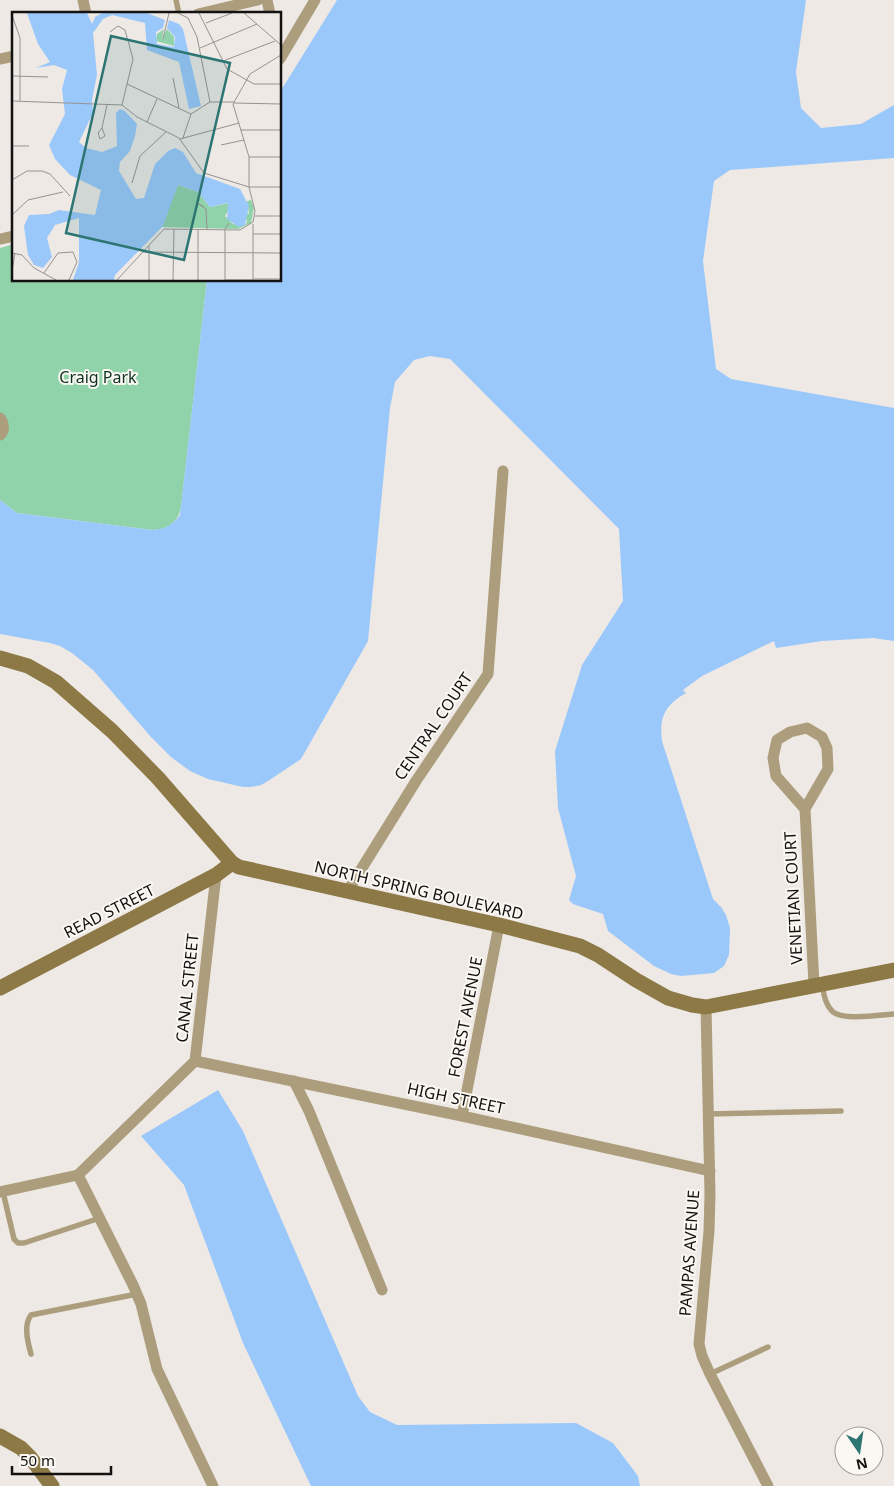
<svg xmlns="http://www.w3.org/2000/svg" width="894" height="1486" font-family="'Noto Sans',sans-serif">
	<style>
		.green { fill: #90d2aa }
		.water { fill: #9bc8fb }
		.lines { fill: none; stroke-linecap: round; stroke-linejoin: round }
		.lane { stroke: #ac9e7d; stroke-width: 5.5 }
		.street { stroke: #ac9e7d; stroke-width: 11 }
		.secondary { stroke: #8d7946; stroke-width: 15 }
		.labels { text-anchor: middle; stroke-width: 4; stroke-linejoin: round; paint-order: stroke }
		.park-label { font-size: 16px; fill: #0d321f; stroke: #fbf7f2 }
		.street-label { font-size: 16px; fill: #131211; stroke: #fbf7f2 }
		.inset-road { fill: none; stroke: #969390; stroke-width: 1 }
		.view { fill: #2c7572; fill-opacity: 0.15; stroke: #2c7572; stroke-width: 2.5 }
		.inset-edge { fill: none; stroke: #131211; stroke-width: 2.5 }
	</style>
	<rect width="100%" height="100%" fill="#eee9e5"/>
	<!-- green -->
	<path class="green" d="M14,244V280H207L181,507C178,524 167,529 152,530L17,513L0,500V248Z"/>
	<!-- water -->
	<g class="water">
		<path d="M337,0H806L796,72L801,108L821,128L861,124L894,105V158L730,170L714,181L703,261L716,369L731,379L894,408V641L873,638L822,641L776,648L774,641L702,676L683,690L686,693C665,705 659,717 662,741L713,899L721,907L726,915L730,928L729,955L724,966L714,973L681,976L671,974L654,966L608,931L603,914L573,904L569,900L576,876L558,808L555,751L582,665L623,601L619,529L450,359L430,356L414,360L395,382L390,408L368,641L301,759L268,781L261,785L251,787H243L208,779L190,771L171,757L151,737L93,670L72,653L60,646L50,643L0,634V500L17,513L152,530C165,529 172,526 180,515L207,280H280V92Z"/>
		<polygon points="218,1090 243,1131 358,1396 370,1412 397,1425 576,1423 613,1443 638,1476 640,1486 311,1486 243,1343 184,1185 141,1136"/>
	</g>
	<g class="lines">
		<!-- lane -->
		<g class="lane">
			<polyline points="176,0 179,14"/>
			<path d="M822,985C824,994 825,1004 832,1011C841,1021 880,1015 894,1014"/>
			<polyline points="708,1114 841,1111"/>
			<polyline points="3,1192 14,1239 18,1243 24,1243 100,1218"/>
			<path d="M31,1354C28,1343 23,1325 31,1315L137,1294"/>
			<polyline points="710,1374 768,1347"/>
		</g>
		<!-- street -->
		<g class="street">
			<polyline points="83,0 86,14"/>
			<polyline points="267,0 270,14"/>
			<polyline points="198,14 258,0"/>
			<polyline points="0,59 14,56"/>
			<polyline points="280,59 315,0"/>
			<polyline points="0,239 14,236"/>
			<path d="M0,418C4,423 5,431 0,435"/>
			<polyline points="805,809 776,776 773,758 777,740 790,732 807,728 822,737 827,748 828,769 805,809 814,985"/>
			<polyline points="347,892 416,781 488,674 503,471"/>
			<polyline points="706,1007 710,1195 709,1231 699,1344 702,1356 710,1374 768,1486"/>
			<polyline points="195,1061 462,1116 710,1171"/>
			<polyline points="294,1081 309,1111 382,1290"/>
			<polyline points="462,1116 499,925"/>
			<polyline points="78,1175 195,1061 216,875"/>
			<polyline points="78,1175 133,1285 141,1304 157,1369 213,1486"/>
			<polyline points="0,1192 78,1175"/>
		</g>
		<!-- secondary -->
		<g class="secondary">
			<polyline points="0,658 28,666 56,682 112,731 158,778 232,863 239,867 499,925 580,946 598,955 636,980 668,998 692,1005 706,1007 894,970"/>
			<polyline points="0,988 216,875 232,863"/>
			<polyline points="0,1436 21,1448 30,1457 52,1486"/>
		</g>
	</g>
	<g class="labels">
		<!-- park labels -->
		<g class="park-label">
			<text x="98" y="383">Craig Park</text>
		</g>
		<!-- street labels -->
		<g class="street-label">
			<text transform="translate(433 726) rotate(-56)" y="6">CENTRAL COURT</text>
			<text transform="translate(419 890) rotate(13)" y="6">NORTH SPRING BOULEVARD</text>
			<text transform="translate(793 898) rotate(-93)" y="6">VENETIAN COURT</text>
			<text transform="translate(109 911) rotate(-27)" y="6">READ STREET</text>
			<text transform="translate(187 988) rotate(-84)" y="6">CANAL STREET</text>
			<text transform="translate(465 1017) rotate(-79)" y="6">FOREST AVENUE</text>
			<text transform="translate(456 1098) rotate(12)" y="6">HIGH STREET</text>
			<text transform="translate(689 1253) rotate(-86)" y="6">PAMPAS AVENUE</text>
		</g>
	</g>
	<!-- overview -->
	<g transform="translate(12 12)">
		<rect width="269" height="269" fill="#eee9e5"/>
		<path d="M152,17L150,27L155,17L162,25V34L144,29L145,22ZM166,173L186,180L198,195L217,191L219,194L213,204L221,212L233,213L235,210L233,201L237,202L235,189L239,188L242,196L239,211L226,217L148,215Z" fill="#90d2aa"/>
		<path d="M15,1H75L80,12L83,5L90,1H135L153,8L151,16L144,20L145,32L162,35L163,25L155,16L157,8L167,12L171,17L189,94L177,97L167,50L135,38L133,11L100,3L91,7L81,21L85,63L80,88L81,101L67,130L74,136L90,140L105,134L104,101L108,97L113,99L125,112L123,124L118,139L108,150L107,159L124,187L132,186L143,152L156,139L163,136L171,140L184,161L228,177L237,194L233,213L227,215L215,207L216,191L198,195L186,180L166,173L151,214L103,263L102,268H61L67,250V206L43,213L35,226L40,245L31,256L22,253L16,243L12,214L17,203L37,202L47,198L83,203L89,178L58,163L43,147L37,133L53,102L50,77L55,58L42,53L24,56L38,50L26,32Z" fill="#9bc8fb"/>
		<path class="inset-road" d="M166,1L176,6L185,25L198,90M187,1L215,57L242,72H269M232,1L269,33M0,3L8,26V89M194,11L220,1M98,20L106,14L113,18L121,47L110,93M151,27L157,1M188,36L245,12M211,49L263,29M0,64L36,65M161,66L167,96M115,72L179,102M0,89L110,93L125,105L167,126L192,161L237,175H269M198,90H222M222,91L269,92M135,110L145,87M90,116L93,124L88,127L86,121L90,116L95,93M229,118H269M171,126L179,102L198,90M168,127L227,111M209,133L232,128M0,134H17M237,145H269M0,168L15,159H30L38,162L58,184M120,171L128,144L154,120M191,194L185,191L194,197L195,217M0,203L16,188L51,180M243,204H269M186,217V268M241,222H269M137,234V268M130,240L269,241M0,241L10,243L22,256L44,268M0,259L3,241M32,261L46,241L61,240L65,250L57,268M241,267H269M105,268L152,217L228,218L241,210L243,199L237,175V145L221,92L238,62L269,43M161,268L162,217M213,268V217L217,211M213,268H241M241,268V212"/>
		<path class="view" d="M99,24L218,51L172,248L54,221Z"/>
		<rect width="269" height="269" class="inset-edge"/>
	</g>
	<!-- north arrow -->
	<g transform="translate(859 1451) rotate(167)"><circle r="24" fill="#fbf7f2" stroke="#9e9b98"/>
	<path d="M0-4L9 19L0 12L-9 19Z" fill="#2c7572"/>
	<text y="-8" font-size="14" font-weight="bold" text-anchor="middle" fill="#131211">N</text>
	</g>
	<!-- scale -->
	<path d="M12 1466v8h99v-8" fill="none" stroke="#131211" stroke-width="2.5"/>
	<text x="20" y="1466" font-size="15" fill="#131211" stroke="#fbf7f2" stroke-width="4" paint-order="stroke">50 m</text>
</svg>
